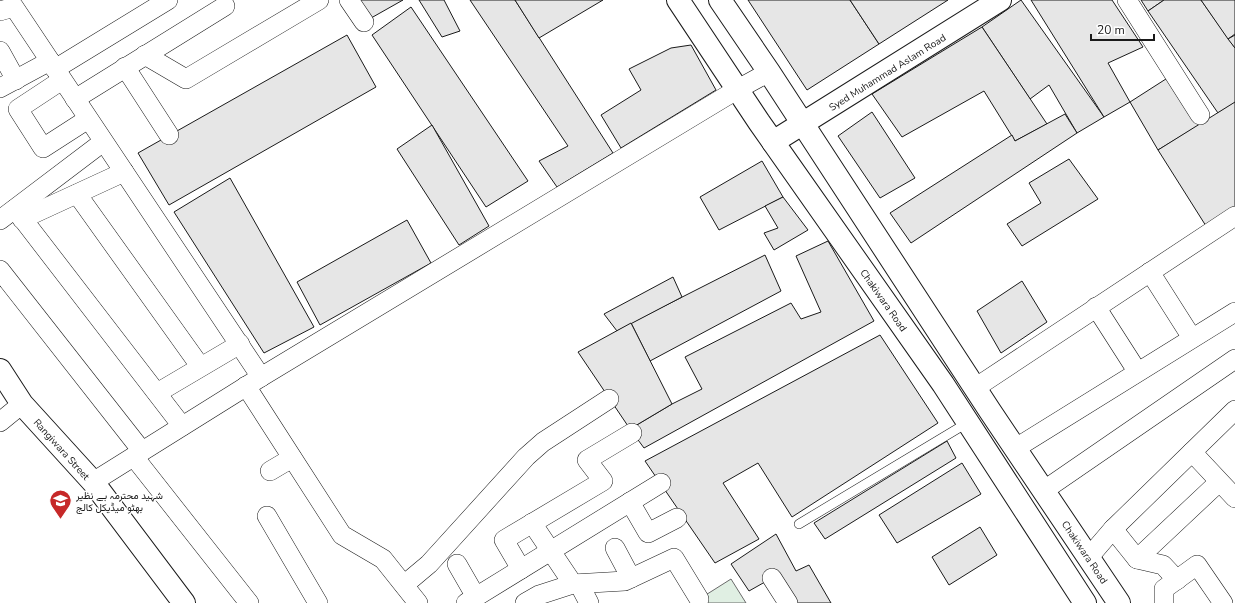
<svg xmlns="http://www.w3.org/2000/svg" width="1235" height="603" font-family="'Nunito Sans',Vazirmatn,sans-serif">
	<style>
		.green { fill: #e0efe3; stroke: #6a6a6a }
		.building { fill: #e6e6e6; stroke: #1a1a1a }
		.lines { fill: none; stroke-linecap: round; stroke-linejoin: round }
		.service-casing { stroke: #1a1a1a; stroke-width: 10 }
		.minor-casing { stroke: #1a1a1a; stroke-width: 20 }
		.tertiary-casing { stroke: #1a1a1a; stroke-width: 24 }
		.primary-casing { stroke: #1a1a1a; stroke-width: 24 }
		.service { stroke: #fff; stroke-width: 9 }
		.minor { stroke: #fff; stroke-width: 19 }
		.tertiary { stroke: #fff; stroke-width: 22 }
		.primary { stroke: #fff; stroke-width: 22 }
		.labels { text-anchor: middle; stroke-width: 3; stroke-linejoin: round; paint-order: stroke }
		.street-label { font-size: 10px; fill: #1a1a1a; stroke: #fff }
		.poi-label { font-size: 10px; fill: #1a1a1a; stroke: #fff; text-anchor: start }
	</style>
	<rect width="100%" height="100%" fill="#fff"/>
	<!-- green -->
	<polygon class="green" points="731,579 746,603 693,603"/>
	<!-- building -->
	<g class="building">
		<polygon points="350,0 403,0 364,22"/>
		<polygon points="419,0 444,0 460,31 442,37"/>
		<polygon points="470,0 515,0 613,153 557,187 539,161 568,146"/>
		<polygon points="515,0 603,0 539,38"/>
		<polygon points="748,0 850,0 879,44 807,90"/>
		<polygon points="850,0 948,0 879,44"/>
		<polygon points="1021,0 1104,117 1077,133 1049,85 1030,99 982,27"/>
		<polygon points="1031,0 1112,0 1143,47 1108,63 1130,102 1104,117"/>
		<polygon points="1141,0 1164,0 1148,11"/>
		<polygon points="1164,0 1201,0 1235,48 1235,103 1218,113 1148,11"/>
		<polygon points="1201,0 1235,0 1235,34 1228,39"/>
		<polygon points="411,7 528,181 486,207 372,35"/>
		<polygon points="982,27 1047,124 1015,141 984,91 902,137 872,94"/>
		<polygon points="347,35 376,87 169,205 138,153"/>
		<polygon points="1235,35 1235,48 1228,39"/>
		<polygon points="691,45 716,90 621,148 601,115 641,90 629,69 671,48"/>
		<polygon points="1169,77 1201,124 1158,150 1130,102"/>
		<polygon points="1235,102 1235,207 1206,226 1158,150"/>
		<polygon points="872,112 915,178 880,198 838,136"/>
		<polygon points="1065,114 1077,133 911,243 890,213 1012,135 1015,141"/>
		<polygon points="432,125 489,226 459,245 397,149"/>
		<polygon points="1069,159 1098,199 1022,246 1007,224 1041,203 1029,183"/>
		<polygon points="762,161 783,197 719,230 700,197"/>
		<polygon points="230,178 314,327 264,353 174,212"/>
		<polygon points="783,197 808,230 774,250 764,233 778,228 765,206"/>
		<polygon points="407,220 431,263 320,325 297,282"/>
		<polygon points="828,241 874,321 644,448 630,429 672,404 702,389 685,357 791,303 801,319 821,312 796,256"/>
		<polygon points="765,255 781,291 650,361 631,323"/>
		<polygon points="673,277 682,297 617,331 604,314"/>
		<polygon points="1022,281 1047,322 1001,353 977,311"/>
		<polygon points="631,323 672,404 630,429 578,352"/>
		<polygon points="880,335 938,423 792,517 758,463 723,483 759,539 715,563 645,461"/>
		<polygon points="947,441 956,458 825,539 814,523"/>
		<polygon points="962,463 981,494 897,543 879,515"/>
		<polygon points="980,527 997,555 949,585 932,557"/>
		<polygon points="776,534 796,571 809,565 831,603 789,603 772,578 749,591 731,564"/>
	</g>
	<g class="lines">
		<defs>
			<polyline id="service" points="799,524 967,423"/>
			<g id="minor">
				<polyline points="349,0 364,22"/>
				<polyline points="1127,0 1200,115"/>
				<polyline points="0,11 14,7 261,377"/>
				<polyline points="0,51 16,80"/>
				<polyline points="145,55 186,79 319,0"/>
				<polyline points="125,67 169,135"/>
				<polyline points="55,69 168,0"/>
				<polyline points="62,80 18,109 43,148 88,119"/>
				<polyline points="0,88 50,61"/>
				<polyline points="75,99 225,6"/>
				<polyline points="77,194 200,366"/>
				<polyline points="15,209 182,426"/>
				<polyline points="22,219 124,172"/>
				<polyline points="0,220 103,142"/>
				<polyline points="0,270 142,451"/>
				<polyline points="1150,272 1192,338"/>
				<polyline points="1096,307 1137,371"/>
				<polyline points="246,386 342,535 383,559 418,603"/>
				<polyline points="975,388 1235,216"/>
				<polyline points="157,393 240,344"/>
				<polyline points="0,422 22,404"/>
				<polyline points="1016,448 1235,312"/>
				<polyline points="1192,452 1235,498"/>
				<polyline points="134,457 249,603"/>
				<polyline points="270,471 292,458"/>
				<polyline points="93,482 261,377 738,89 769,72"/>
				<polyline points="1043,491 1235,359"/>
				<polyline points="630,502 648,533 677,518"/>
				<polyline points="267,516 318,603"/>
				<polyline points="532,523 573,584"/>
				<polyline points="1113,529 1137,559 1163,565 1177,580"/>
				<polyline points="615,548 631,578"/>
				<polyline points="1089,557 1113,529 1235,410"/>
				<polyline points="1137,559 1219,482"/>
				<polyline points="457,564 476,597"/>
				<polyline points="521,569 504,540 603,481 587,460 632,433"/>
				<polyline points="772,578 788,603"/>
				<polyline points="579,584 589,603"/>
				<polyline points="404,585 429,564 526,457 543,442 609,399"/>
				<polyline points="466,603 661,483"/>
				<polyline points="525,603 539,595 573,584 625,581 674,558 699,599"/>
				<polyline points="1164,603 1164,589 1197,565 1223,603"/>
			</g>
			<g id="tertiary">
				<polyline points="773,142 1000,0"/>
				<polyline points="0,370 22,404 93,482 184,603"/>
			</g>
			<g id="primary">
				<polyline points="678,0 759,122 943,384 1085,603"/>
				<polyline points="720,0 769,72 990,411 1119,603"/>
			</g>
		</defs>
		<!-- service casing -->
		<use href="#service" class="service-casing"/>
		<!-- minor casing -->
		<use href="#minor" class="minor-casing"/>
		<!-- tertiary casing -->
		<use href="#tertiary" class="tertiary-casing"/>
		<!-- primary casing -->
		<use href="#primary" class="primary-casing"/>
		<!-- service -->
		<use href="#service" class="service"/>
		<!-- minor -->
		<use href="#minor" class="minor"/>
		<!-- tertiary -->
		<use href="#tertiary" class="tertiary"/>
		<!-- primary -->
		<use href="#primary" class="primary"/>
	</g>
	<!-- icons -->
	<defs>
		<symbol id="university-pin" viewBox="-11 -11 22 30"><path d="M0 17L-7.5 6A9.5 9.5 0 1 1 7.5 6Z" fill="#c62828" stroke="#fff"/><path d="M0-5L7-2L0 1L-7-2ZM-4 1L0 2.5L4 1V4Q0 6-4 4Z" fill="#fff"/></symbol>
	</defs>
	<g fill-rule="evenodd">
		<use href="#university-pin" x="48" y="488" width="25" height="34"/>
	</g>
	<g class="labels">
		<!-- street labels -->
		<g class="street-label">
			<text transform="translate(887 72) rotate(-32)" y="4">Syed Muhammad Aslam Road</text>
			<text transform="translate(884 300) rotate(55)" y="4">Chakiwara Road</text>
			<text transform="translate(62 449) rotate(48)" y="4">Rangiwara Street</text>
			<text transform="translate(1085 552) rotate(56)" y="4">Chakiwara Road</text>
		</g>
		<!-- poi labels -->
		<g class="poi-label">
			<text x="76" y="499">شہید محترمہ بے نظیر<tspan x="76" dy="12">بھٹو میڈیکل کالج</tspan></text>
		</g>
	</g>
	<!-- scale -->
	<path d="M1091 34v6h63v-6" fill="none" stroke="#1a1a1a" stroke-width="2"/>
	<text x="1097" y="34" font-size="12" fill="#1a1a1a" stroke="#ffffff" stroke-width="3" paint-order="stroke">20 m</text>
</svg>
